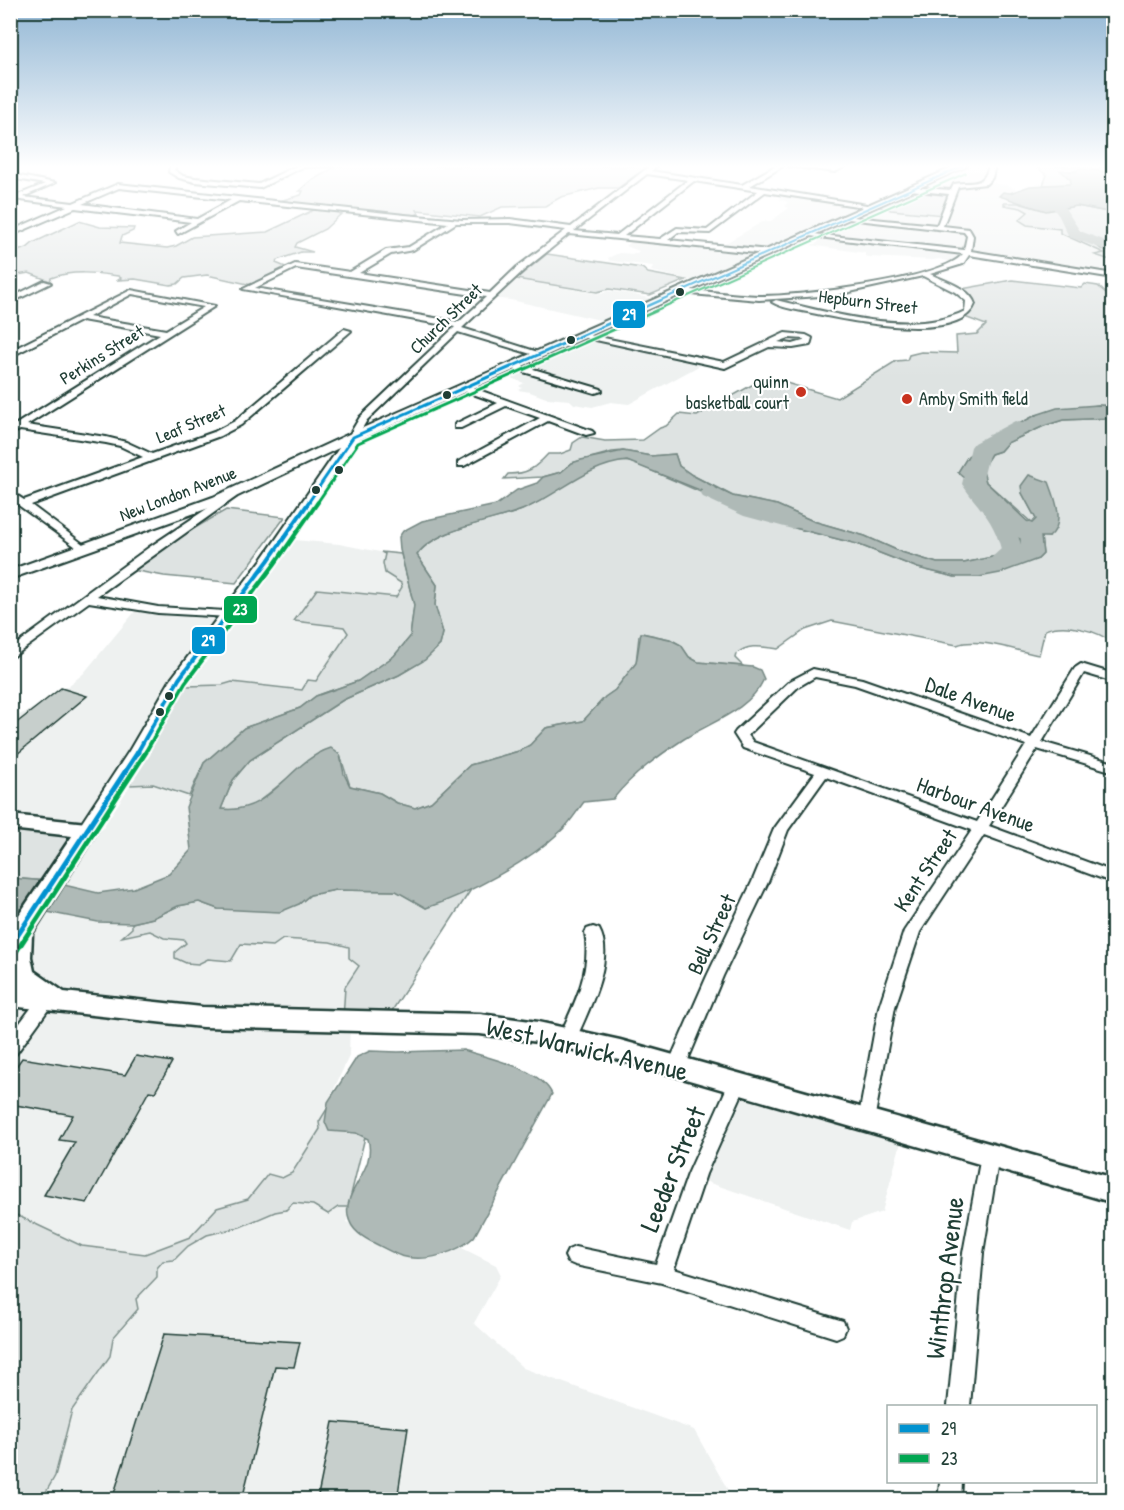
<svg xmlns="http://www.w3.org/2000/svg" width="1124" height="1510" font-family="'Patrick Hand',sans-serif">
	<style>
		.built { fill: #eef1f0 }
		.green { fill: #dee3e2; stroke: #7e908b; stroke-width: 1.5 }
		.water { fill: #afbab7; stroke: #758883; stroke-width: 1.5 }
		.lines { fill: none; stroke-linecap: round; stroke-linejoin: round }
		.river { fill: #afbab7; fill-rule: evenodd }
		.building { fill: #c7cfcc; stroke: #1f3d34; stroke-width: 1.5 }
		.minor-casing { stroke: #1f3d34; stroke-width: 4 }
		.secondary-casing { stroke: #1f3d34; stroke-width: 4 }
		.primary-casing { stroke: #1f3d34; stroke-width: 5 }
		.minor { fill: #fff; fill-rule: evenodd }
		.secondary { fill: #fff; fill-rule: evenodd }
		.primary { fill: #fff; fill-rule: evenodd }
		.bus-1-far3-casing { stroke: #fff; stroke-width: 4.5 }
		.bus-1-far2-casing { stroke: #fff; stroke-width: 6 }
		.bus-1-far1-casing { stroke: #fff; stroke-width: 8 }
		.bus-1-casing { stroke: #fff; stroke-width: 10 }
		.bus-2-far3-casing { stroke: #fff; stroke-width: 4.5 }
		.bus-2-far2-casing { stroke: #fff; stroke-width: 6 }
		.bus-2-far1-casing { stroke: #fff; stroke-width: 8 }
		.bus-2-casing { stroke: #fff; stroke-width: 10 }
		.bus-1-far3 { stroke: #0092d0; stroke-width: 2 }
		.bus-1-far2 { stroke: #0092d0; stroke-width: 3 }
		.bus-1-far1 { stroke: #0092d0; stroke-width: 4 }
		.bus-1 { stroke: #0092d0; stroke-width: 5 }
		.bus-2-far3 { stroke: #00a651; stroke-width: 2 }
		.bus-2-far2 { stroke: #00a651; stroke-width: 3 }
		.bus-2-far1 { stroke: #00a651; stroke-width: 4 }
		.bus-2 { stroke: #00a651; stroke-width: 5 }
		.bus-dot { fill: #1f3d34; stroke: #fff; stroke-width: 2 }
		.poi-dot { fill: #c8321e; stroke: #fff; stroke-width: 2 }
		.labels { text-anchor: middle; stroke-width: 4.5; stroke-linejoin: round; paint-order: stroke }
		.far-street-label { font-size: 18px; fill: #1f3d34; stroke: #fff }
		.far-poi-label { font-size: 18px; fill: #1f3d34; stroke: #fff; text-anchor: end }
		.street-label { font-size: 22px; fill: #1f3d34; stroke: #fff }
		.near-street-label { font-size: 27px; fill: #1f3d34; stroke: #fff }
		.line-badge { stroke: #fff; stroke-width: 2 }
		.badge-label { font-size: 16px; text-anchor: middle; font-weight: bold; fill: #fff }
	</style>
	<rect width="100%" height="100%" fill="#fff"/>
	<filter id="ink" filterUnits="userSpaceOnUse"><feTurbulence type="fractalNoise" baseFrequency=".0167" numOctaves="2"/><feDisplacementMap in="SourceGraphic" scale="12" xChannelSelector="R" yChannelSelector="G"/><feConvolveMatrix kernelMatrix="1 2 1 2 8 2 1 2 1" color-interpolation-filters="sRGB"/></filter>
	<g filter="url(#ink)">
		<!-- built -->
		<g class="built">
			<polygon points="962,167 990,170 986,182 1010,186 1017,190 1005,199 1018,203 1004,203 1004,205 1021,208 1029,212 1020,220 1034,226 1060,229 1060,233 1090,248 1104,253 1097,255 1113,261 1114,276 968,253 957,263 939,259 933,260 870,257 865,256 865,253 810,245 818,243 819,237 804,235 699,282 651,271 653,266 610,261 608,258 619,253 636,254 639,251 626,246 634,240 717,248 764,221 771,221 789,208 785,206 788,202 779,199 789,194 913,213 952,196 904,191"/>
			<polygon points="509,279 601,294 608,291 631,294 657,300 609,322 511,300 489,298"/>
			<polygon points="580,336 706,362 629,404 611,402 592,407 574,404 570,400 546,398 530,392 518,390 522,388 519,386 524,383 498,373"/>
			<polygon points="283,539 339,544 385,553 383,563 393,579 401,583 402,587 395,598 316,589 295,621 344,627 348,633 316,681 302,690 232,682 222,685 186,686 170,710 131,785 153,784 189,796 186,807 191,850 169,874 134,888 98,893 56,883 11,823 10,720 53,698 83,674 138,608 224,615"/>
			<polygon points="10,908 42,911 98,922 132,923 132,928 123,936 150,930 164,938 184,940 186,943 175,952 186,963 198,964 208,959 231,961 241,944 273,946 283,939 330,942 349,947 359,966 350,1022 349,1056 319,1122 320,1129 292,1173 282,1178 268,1174 248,1199 217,1208 190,1237 145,1254 82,1246 11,1212"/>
			<polygon points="736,1085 903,1135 882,1212 852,1222 850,1230 695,1178"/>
			<polygon points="293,1203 313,1205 328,1214 338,1207 348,1207 347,1222 357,1228 460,1247 496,1265 501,1275 474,1323 523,1368 694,1430 733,1499 42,1500 55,1476 72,1410 110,1356 113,1338 128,1323 136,1299 157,1277 157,1268 163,1260 174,1260 188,1246 207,1235 240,1227 275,1212 286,1210"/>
		</g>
		<!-- green -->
		<g class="green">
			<path d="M337,166H648L618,188H599L561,197L545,206L502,207L480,217L417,210L419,213L412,217L348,211L340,215L325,229L297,243L295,247L313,252H301L277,260L276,263L288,268L252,285L207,275L184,278L177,284L170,285L135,279L118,280L121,278L118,276C96,273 73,270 51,278L50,281L29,273L11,276L10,253L27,248L33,243L79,221L100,227L134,228L133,231L122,236L120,243L167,248L176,246L192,237L267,232L316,209L279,201L301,195L303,191H299L309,182Z"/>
			<polygon points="1047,166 1105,167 1113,170 1113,174 1098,170 1061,171 1071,180 1070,184 1043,185 1047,175 1037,168"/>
			<polygon points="904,191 952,196 944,215 891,210 873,205"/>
			<polygon points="1004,203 1018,203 1043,210 1077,206 1113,213 1113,246 1089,238 1076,229 1101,249 1113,252 1113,261 1095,255 1104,253 1060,233 1060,229 1027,225 1019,220 1028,212 1021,208 1004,205"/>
			<polygon points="547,254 642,268 648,273 686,280 650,295 609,289 597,292 516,279"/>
			<path d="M1012,280L1081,288L1085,284L1098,286L1109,296L1108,303L1114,314L1113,406L1098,405L1036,415L1000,434L968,456L958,472C977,488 1005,510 1010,534L1020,539V546L1006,554L964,563H937L901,552L865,536L813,521L777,505L733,496L692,475L679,466L675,454L651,456L623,451L612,452L572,463L561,472L543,477L504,479L508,474C528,474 535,468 548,454H560L571,450L573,443L582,437L605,441L643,440L660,428L666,426L679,414L697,416L766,377L837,398L896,361L907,360L909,355L921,352L957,353L956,336L977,334L986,325L962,316L966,313L970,301L956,290Z"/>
			<path d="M1113,418V643C1097,630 1064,622 1045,630L1039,655C1017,651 978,637 957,645L832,621L805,630L778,649C762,647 749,643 736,654L735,658L743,666L698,662L689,657L681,645L670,639L642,633L639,636L636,663L615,690L605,697L583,721L546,728L530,745L519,751L470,765L431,802L415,808L397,803L380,793L350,786L340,755L320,752L253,806L232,810L221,809L233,780L250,760L343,700L399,675L424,660L440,645L443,633L435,605L437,585L417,555C435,529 493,521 522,510C552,498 576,473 607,464C616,461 626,461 634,463L712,497L795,528L857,544L918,568L955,577L1038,559L1043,554L1041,536L1049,537L1022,493L1036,519L1032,523L986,482L982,468L991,454L1000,451L1007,443L1044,426L1063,420Z"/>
			<polygon points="226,510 285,517 236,583 164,576 132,570 176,539"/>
			<polygon points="381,552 401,554 414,605 410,637 394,656 358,681 316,696 300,708 244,728 204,763 189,796 153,784 130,785 170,710 187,686 222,685 232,682 302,690 308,680 316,681 348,633 344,627 294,621 317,589 396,597 402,587 401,583 385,573 383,563 385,554"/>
			<polygon points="10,823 83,830 47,881 11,878"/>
			<polygon points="472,888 386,1020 343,1019 345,987 359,966 349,958 349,947 330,942 283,939 273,946 241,944 231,961 208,959 198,964 186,963 175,958 175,952 186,943 184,940 164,938 150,931 122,937 132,928 132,923 153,918 178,906 199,902 218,909 299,904 310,895 336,890 397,891 426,908"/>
			<polygon points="328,1107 366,1133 348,1207 338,1207 328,1214 313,1205 293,1203 286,1210 275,1212 240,1227 207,1235 188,1246 174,1260 163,1261 157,1268 157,1277 136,1299 138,1309 113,1338 110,1356 72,1410 55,1476 42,1499 11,1499 10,1212 82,1246 145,1254 190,1237 217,1208 248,1199 268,1174 282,1178 292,1173 320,1129 319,1122"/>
		</g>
		<!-- water -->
		<g class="water">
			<polygon points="1079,168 1113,174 1113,213 1077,206 1046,211 999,196 1003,192 1010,193 1030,186 1070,184 1071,180 1060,170 1076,172"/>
			<path d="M1098,405L1113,406V418L1063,420L1044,426L1007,443L1000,451L991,454L982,468L986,482L1027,521L1032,523L1036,519L1022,493L1021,486L1029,475L1049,482C1055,498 1066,524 1049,537H1041L1043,554L1038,559L1000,573L979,577H955L918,568L857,544L795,528L627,461C586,465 559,495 522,510C494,521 434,529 417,555L437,585L435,605L443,633L440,645L425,660L399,675L343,700L250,760L233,780L221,809C272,815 287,762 331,748L340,755L344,774L350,786L380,793L397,803L415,808L431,802L470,765L519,751L530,745L546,728L583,721L605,697L615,690L636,663L641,633L669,639L681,645L689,657L698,662L753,667L760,670L764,679C750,710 711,722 684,739C658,756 633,774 613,799L584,802C577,811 570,823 561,831C528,862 469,894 426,908L396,891L336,890L310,895L299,904L280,912L218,909L199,902L178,906L153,918L132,923L98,922L42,911L11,908L10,878L47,881L98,893L134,888L169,874L191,850L186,807L204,763L244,728L300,708L316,696L358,681L394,656L410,637L414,605L400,550L399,537L403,531L422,521L496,505L517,490L537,483L543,477L561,472L572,463L581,460L623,451L651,456L675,454L679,466L692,475L732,496L777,505L813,521L865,536L901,552L937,563H964L1006,554L1020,545V539L1010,534C1005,510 976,488 958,472L968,456L1000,434L1036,415L1057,408Z"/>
			<path d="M463,1050C489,1058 540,1068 552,1094L474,1237C457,1253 425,1263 401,1256C393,1253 384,1248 376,1244C364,1238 351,1231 348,1216C343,1189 377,1170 368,1139L356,1133L329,1131L325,1122L328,1102L357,1057L370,1051L398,1052Z"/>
		</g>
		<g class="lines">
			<!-- river -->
			<g class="river">
				<polygon points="1114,191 1114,199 1076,201 1063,205 1080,231 1114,244 1114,253 1069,237 1059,216 1049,203 1050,200 1075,193"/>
				<path d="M1015,421L1022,423L1024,427L990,450L982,483L1013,522L1023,550C1011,568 994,578 972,573L969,568L972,563L989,560L1001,549C994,519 978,508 962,484L971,447L974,443Z"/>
				<polygon points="710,487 758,508 799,519 803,523 799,527 792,529 744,516 703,497 700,493 703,489"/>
			</g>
		</g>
		<!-- building -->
		<g class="building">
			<polygon points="61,688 87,696 10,760 10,728"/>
			<polygon points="136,1056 172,1062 155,1092 149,1091 87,1203 44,1195 75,1142 59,1140 73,1115 10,1104 10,1075 22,1058 125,1075"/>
			<polygon points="164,1334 300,1342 294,1367 275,1366 242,1500 112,1500"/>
			<polygon points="333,1422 408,1428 397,1500 317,1500"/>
		</g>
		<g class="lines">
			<defs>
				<g id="minor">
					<polygon points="170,166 176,166 174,170 183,176 195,178 259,184 296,166 333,166 303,167 260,188 195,182 179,178 169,172"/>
					<path d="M650,166H657L651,171L742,185L775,166H783L750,186L873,206L870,208L765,192L710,233L678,232L668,240L769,250V254H766L569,234L523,271L462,328L541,353V357L458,332L367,420L356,439L353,440L348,437L360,417L455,327L243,289L295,264L350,272L386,250L409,247L448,223L239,201L178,234L176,231L191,222L75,208L10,236V231L67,206L13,199L15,196L45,184L10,178V174L55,183L23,197L73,203L118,184L405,215L462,220L510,219L571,227ZM647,174L688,180L617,235L574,231ZM694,181L758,191L707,230L677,228L660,239L624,236ZM119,188L231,200L197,219L82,204ZM456,223H510L566,230L517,267L490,293L359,273L391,254L413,250ZM296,268L486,297L459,322L255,288Z"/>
					<polygon points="788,166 834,168 846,166 835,172"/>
					<path d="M989,166H995L992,178L986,184L958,187L943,226L969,229L973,236L971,251L1114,274V278L969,255L963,264L930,274C945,281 970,288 975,304C960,345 845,320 812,313C800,310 783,309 772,302L776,300C830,313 913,337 965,311L966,301L955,292L923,276L836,295L759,300L680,293L676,291L680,289C706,291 732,295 758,296C794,297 942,280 963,254L801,235L804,233L964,250L967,236L964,232L839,218L842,216L937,225L949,194L910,190L908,187L951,190L954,184C973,181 983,188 989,166Z"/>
					<polygon points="44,281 51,283 10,303 10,298"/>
					<path d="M131,290L215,306L27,425L106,437L126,442L152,454L214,432L235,421L344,329L351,331L241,425L220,436L31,505L87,547L88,549L83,552L10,499V491L24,500L143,457L120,446L106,443L20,430L10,435V428L160,334L82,320L10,357V351ZM132,294L204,307L166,330L89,317Z"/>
					<path d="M579,333L724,362L785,333L806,335L812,338L810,345L793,348L769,347L725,368L582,337L578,335ZM789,338L804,339L803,341L793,344L778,342Z"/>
					<polygon points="513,363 601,389 602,391 595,393 510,368 510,364"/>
					<polygon points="465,385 592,431 594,433 586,435 548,421 464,466 458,466 458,462 540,418 506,406 461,428 455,428 455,424 498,403 462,390 462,386"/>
					<polygon points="232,492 237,495 236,497 97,596 158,607 225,611 229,613 231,615 229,617 158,613 89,602 10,659 10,649 148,548"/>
					<path d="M1081,664L1114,674V682L1084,673L1042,742L1114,763V772L1037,749L989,826L1114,872V883L984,835L920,932L895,1007L873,1126L867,1128L861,1126L858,1121L879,1007L904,931L972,830L826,777L788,830L768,882L723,976L685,1067L682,1072L676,1074L670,1072L667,1067L707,976L752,882L774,829L815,773L743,748L734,734L736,731L790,681L813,669L862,679L1031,738L1075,668ZM815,677L855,685L1026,745L977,822L753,742L748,735L798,687Z"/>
					<path d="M593,927L599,929C616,959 588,1011 576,1039L573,1044L567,1046L561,1044L558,1039C574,1005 592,971 585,933L587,929Z"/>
					<polygon points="47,993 53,995 55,999 53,1003 16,1054 10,1055 10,1036 41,995"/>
					<polygon points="737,1078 743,1080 746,1085 706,1174 674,1269 843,1321 846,1328 843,1335 836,1338 662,1283 575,1265 568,1262 565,1256 568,1250 575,1247 656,1264 688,1174 728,1085 731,1080"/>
					<polygon points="990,1148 997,1151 999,1156 983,1253 970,1406 948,1406 963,1253 981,1156 983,1151"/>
					<polygon points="940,1482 962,1482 961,1500 938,1500"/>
				</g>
				<polygon id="secondary" points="956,166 967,166 358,440 273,564 186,681 147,751 94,834 87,836 80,834 77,830 129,751 171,679 263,558 339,448 223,503 10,579 10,570 213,497 349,434"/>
				<polygon id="primary" points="10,815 87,823 95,825 98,830 32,934 31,957 34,971 64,992 202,1007 480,1014 538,1022 620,1040 1114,1178 1114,1203 620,1060 538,1042 480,1034 202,1027 10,1006 10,987 19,987 10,976 10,928 72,836 10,829"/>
			</defs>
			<!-- minor casing -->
			<use href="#minor" class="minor-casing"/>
			<!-- secondary casing -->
			<use href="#secondary" class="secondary-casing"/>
			<!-- primary casing -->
			<use href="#primary" class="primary-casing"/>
			<!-- minor -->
			<use href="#minor" class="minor"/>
			<!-- secondary -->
			<use href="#secondary" class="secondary"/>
			<!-- primary -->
			<use href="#primary" class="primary"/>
			<defs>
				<polyline id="bus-1-far3" points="634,312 963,166"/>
				<polyline id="bus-1-far2" points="308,503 353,437 637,311"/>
				<polyline id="bus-1-far1" points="137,753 179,679 268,561 309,502"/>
				<polyline id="bus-1" points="10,947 138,752"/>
				<polyline id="bus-2-far3" points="652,312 966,173"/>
				<polyline id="bus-2-far2" points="317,503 358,443 656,311"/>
				<polyline id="bus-2-far1" points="145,753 185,683 274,565 318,502"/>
				<polyline id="bus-2" points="16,952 146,752"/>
			</defs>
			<!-- bus-1-far3 casing -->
			<use href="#bus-1-far3" class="bus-1-far3-casing"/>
			<!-- bus-1-far2 casing -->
			<use href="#bus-1-far2" class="bus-1-far2-casing"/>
			<!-- bus-1-far1 casing -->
			<use href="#bus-1-far1" class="bus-1-far1-casing"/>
			<!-- bus-1 casing -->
			<use href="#bus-1" class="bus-1-casing"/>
			<!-- bus-2-far3 casing -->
			<use href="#bus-2-far3" class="bus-2-far3-casing"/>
			<!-- bus-2-far2 casing -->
			<use href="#bus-2-far2" class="bus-2-far2-casing"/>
			<!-- bus-2-far1 casing -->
			<use href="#bus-2-far1" class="bus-2-far1-casing"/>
			<!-- bus-2 casing -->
			<use href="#bus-2" class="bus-2-casing"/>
			<!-- bus-1-far3 -->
			<use href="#bus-1-far3" class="bus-1-far3"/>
			<!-- bus-1-far2 -->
			<use href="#bus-1-far2" class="bus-1-far2"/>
			<!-- bus-1-far1 -->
			<use href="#bus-1-far1" class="bus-1-far1"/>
			<!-- bus-1 -->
			<use href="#bus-1" class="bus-1"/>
			<!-- bus-2-far3 -->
			<use href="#bus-2-far3" class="bus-2-far3"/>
			<!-- bus-2-far2 -->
			<use href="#bus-2-far2" class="bus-2-far2"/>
			<!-- bus-2-far1 -->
			<use href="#bus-2-far1" class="bus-2-far1"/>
			<!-- bus-2 -->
			<use href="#bus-2" class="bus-2"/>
		</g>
	</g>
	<!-- sky -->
	<linearGradient id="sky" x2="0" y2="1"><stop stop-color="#91b6d4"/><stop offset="0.44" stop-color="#fff"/><stop offset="1" stop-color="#fff" stop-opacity="0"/></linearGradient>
	<rect width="1124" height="378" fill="url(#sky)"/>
	<!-- markers -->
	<g class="bus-dot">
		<circle cx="680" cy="292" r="5"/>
		<circle cx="571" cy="340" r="5"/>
		<circle cx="447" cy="395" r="5"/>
		<circle cx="339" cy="470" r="5"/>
		<circle cx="316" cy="490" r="5"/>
		<circle cx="169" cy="696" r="5"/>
		<circle cx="160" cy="712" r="5"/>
	</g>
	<g class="poi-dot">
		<circle cx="801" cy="392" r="6"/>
		<circle cx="907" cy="399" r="6"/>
	</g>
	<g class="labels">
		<!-- far-street labels -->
		<g class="far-street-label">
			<text transform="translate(868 302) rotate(7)" y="6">Hepburn Street</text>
			<text transform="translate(446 319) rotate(-44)" y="6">Church Street</text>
			<text transform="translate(102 355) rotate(-32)" y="6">Perkins Street</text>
			<text transform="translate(191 424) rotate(-23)" y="6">Leaf Street</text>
			<text transform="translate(178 494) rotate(-21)" y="6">New London Avenue</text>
		</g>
		<!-- far-poi labels -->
		<g class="far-poi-label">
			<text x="789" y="388">quinn<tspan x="789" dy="21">basketball court</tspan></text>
			<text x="919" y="405" text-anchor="start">Amby Smith field</text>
		</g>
		<!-- street labels -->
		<g class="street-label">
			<text transform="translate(971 699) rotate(20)" y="8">Dale Avenue</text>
			<text transform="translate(976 804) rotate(20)" y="8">Harbour Avenue</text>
			<text transform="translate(925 870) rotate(-56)" y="8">Kent Street</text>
			<text transform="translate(711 934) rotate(-65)" y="8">Bell Street</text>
		</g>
		<!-- near-street labels -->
		<g class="near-street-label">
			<text transform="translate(587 1049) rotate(13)" y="9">West Warwick Avenue</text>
			<text transform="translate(673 1169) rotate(-68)" y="9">Leeder Street</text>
			<text transform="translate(945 1278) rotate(-83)" y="9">Winthrop Avenue</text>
		</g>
	</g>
	<g class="line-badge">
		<rect x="612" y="300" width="34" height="29" rx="6" fill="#0092d0"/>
		<rect x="223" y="595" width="35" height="29" rx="6" fill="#00a651"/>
		<rect x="191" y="626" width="35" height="29" rx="6" fill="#0092d0"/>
	</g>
	<g class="badge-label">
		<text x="629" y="320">29</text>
		<text x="240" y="615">23</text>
		<text x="208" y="646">29</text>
	</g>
	<!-- margin -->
	<rect width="1124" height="1510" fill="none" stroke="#fff" stroke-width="36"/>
	<rect x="18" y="18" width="1088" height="1474" fill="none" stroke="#1f3d34" stroke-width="2" filter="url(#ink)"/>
	<!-- legend -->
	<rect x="887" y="1405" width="210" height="78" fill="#ffffff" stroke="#a5b1ae" stroke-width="1.5"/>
	<rect x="899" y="1424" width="30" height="9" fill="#0092d0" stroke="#a5b1ae" stroke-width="1.5"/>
	<text x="941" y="1435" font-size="18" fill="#1f3d34">29</text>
	<rect x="899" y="1454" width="30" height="9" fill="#00a651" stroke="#a5b1ae" stroke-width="1.5"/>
	<text x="941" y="1465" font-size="18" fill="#1f3d34">23</text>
</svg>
